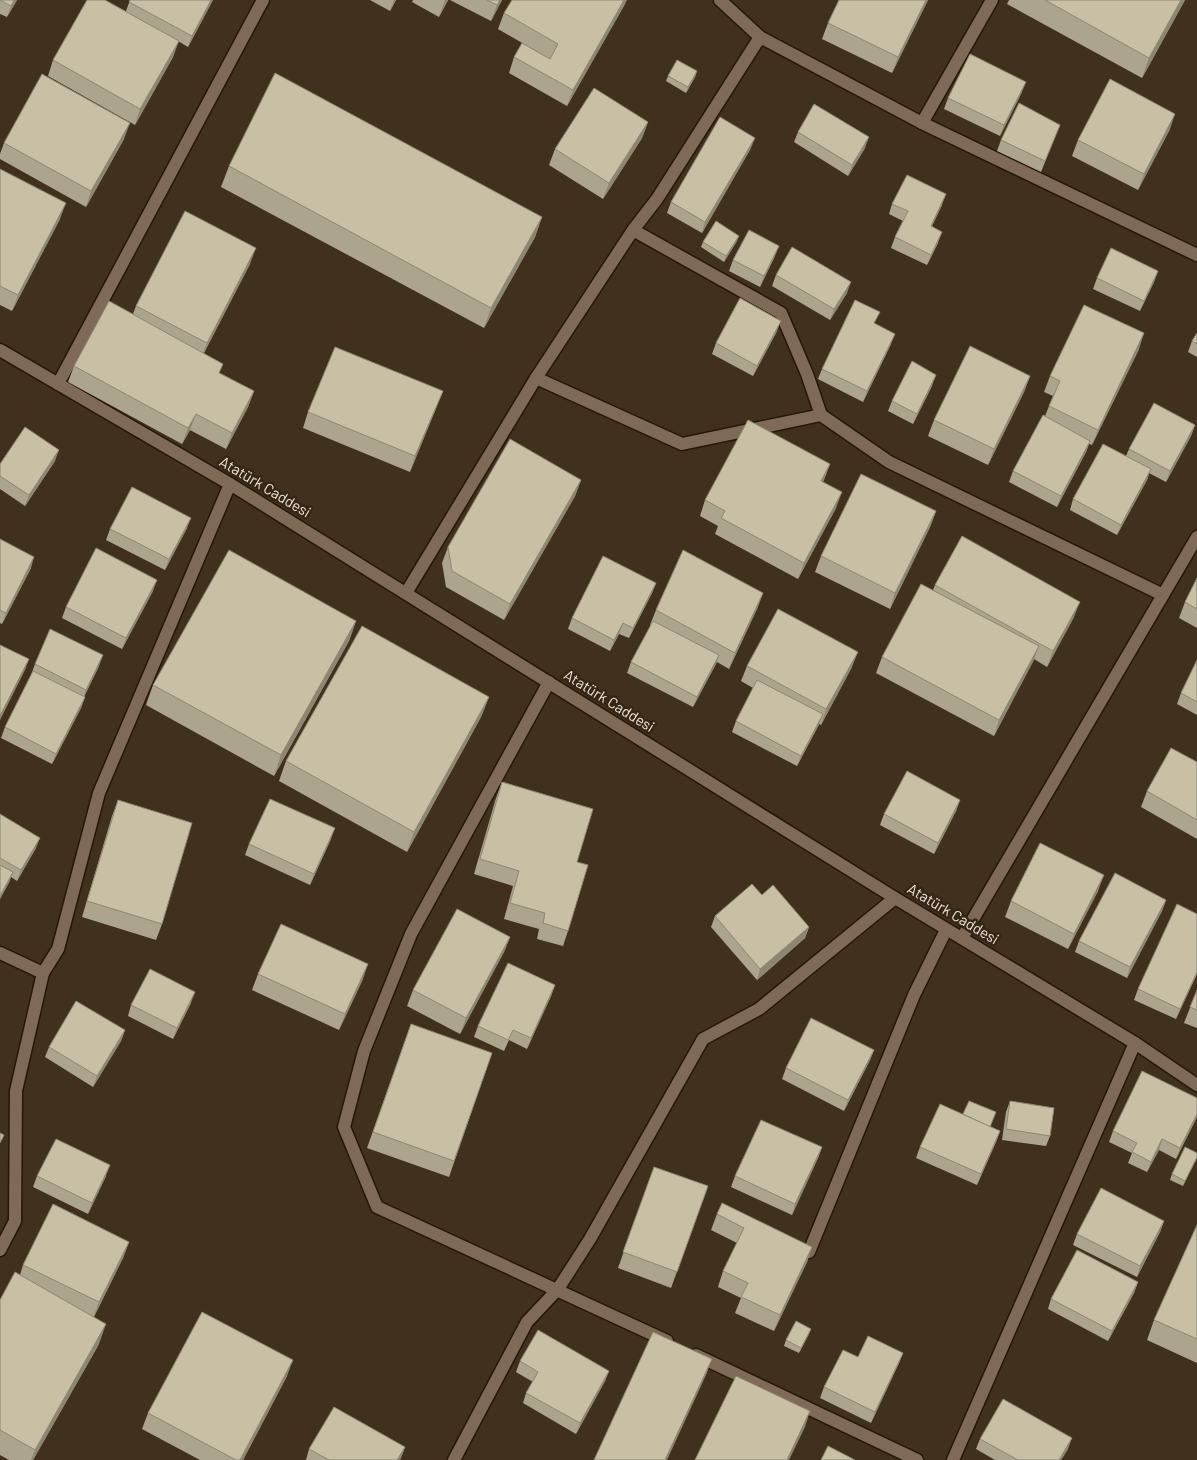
<svg xmlns="http://www.w3.org/2000/svg" width="1197" height="1460" font-family="Barlow,sans-serif">
	<style>
		.lines { fill: none; stroke-linecap: round; stroke-linejoin: round }
		.minor-casing { stroke: #271707; stroke-width: 15 }
		.tertiary-casing { stroke: #271707; stroke-width: 15 }
		.minor { stroke: #7e6a57; stroke-width: 12 }
		.tertiary { stroke: #7e6a57; stroke-width: 12 }
		.wall { fill: #aca48d }
		.shaded-wall { fill: #8c8673 }
		.building { fill: #c8bfa4; stroke: #8c8673 }
		.labels { text-anchor: middle; stroke-width: 5; stroke-linejoin: round; paint-order: stroke }
		.street-label { font-size: 15px; fill: #ede2d8; stroke: #362615 }
	</style>
	<rect width="100%" height="100%" fill="#41301e"/>
	<g class="lines">
		<defs>
			<g id="minor">
				<polyline points="720,0 760,37 922,123 1197,255"/>
				<polyline points="922,123 992,0"/>
				<polyline points="633,230 781,313 807,374 821,415 889,462 1163,595"/>
				<polyline points="536,378 682,444 821,415"/>
				<polyline points="58,384 263,0"/>
				<polyline points="406,593 536,378 633,230 657,199 760,37"/>
				<polyline points="549,682 411,934 364,1051 344,1127 377,1207 667,1341"/>
				<polyline points="962,938 1197,537"/>
				<polyline points="0,953 43,973"/>
				<polyline points="0,1250 15,1221 16,1091 43,973 58,949 99,793 230,484"/>
				<polyline points="809,1252 914,995 946,930"/>
				<polyline points="696,1355 917,1460"/>
				<polyline points="454,1460 527,1322 558,1289 590,1239 703,1039 759,1009 895,898"/>
				<polyline points="953,1460 1135,1043"/>
			</g>
			<polyline id="tertiary" points="0,350 230,484 895,898 1135,1043 1197,1085"/>
		</defs>
		<!-- minor casing -->
		<use href="#minor" class="minor-casing"/>
		<!-- tertiary casing -->
		<use href="#tertiary" class="tertiary-casing"/>
		<!-- minor -->
		<use href="#minor" class="minor"/>
		<!-- tertiary -->
		<use href="#tertiary" class="tertiary"/>
	</g>
	<!-- wall -->
	<g class="wall">
		<polygon points="0,0 17,0 7,17 0,14"/>
		<polygon points="130,0 213,0 188,47 178,41 173,57 135,125 48,76 53,60 126,11"/>
		<polygon points="370,0 396,0 390,11"/>
		<polygon points="413,0 448,0 439,17 412,2"/>
		<polygon points="450,0 502,0 491,21"/>
		<polygon points="928,0 892,73 822,39 828,23"/>
		<polygon points="1009,0 1185,0 1142,78 1007,4"/>
		<polygon points="625,4 567,106 509,73 514,57 543,55 498,29 504,13"/>
		<polygon points="697,71 695,77 686,93 666,81 668,76"/>
		<polygon points="1022,92 1000,136 944,109 948,98"/>
		<polygon points="648,122 642,138 603,199 549,165 555,149"/>
		<polygon points="1060,125 1041,172 997,151 1001,140"/>
		<polygon points="1170,129 1138,190 1072,156 1078,140"/>
		<polygon points="798,132 865,148 848,176 794,142"/>
		<polygon points="124,139 86,207 0,159 0,154 4,143"/>
		<polygon points="751,148 702,233 667,213 671,202"/>
		<polygon points="229,166 542,217 535,237 484,328 221,187"/>
		<polygon points="0,169 60,219 12,311 0,305"/>
		<polygon points="892,204 942,205 932,226 938,243 927,265 891,248 895,237 903,221 889,214"/>
		<polygon points="737,241 724,262 701,247 703,242"/>
		<polygon points="775,256 760,287 729,271 733,260"/>
		<polygon points="250,264 204,353 220,373 254,391 248,407 226,449 190,430 182,444 68,382 74,366 133,314 136,306"/>
		<polygon points="1158,271 1154,282 1140,311 1093,289 1097,278"/>
		<polygon points="776,275 847,293 830,320 772,286"/>
		<polygon points="777,331 753,376 712,354 716,343"/>
		<polygon points="1197,333 1197,357 1188,352 1192,341"/>
		<polygon points="891,344 863,402 818,379 822,369"/>
		<polygon points="1139,349 1092,445 1089,444 1086,452 1057,507 1009,482 1013,471 1045,416 1053,396 1044,392 1050,376"/>
		<polygon points="1030,376 1024,392 988,465 928,436 934,420"/>
		<polygon points="932,386 913,424 888,411 892,401"/>
		<polygon points="443,391 410,472 303,428 308,412"/>
		<polygon points="1195,425 1191,436 1166,482 1149,473 1147,480 1117,535 1070,510 1073,499 1126,456 1129,449"/>
		<polygon points="55,461 25,506 0,489 0,464"/>
		<polygon points="830,464 823,482 836,508 798,579 715,534 718,526 700,516 705,500"/>
		<polygon points="581,480 575,496 504,620 446,587 442,563 448,547"/>
		<polygon points="936,511 930,527 890,609 815,572 821,556"/>
		<polygon points="187,528 165,570 106,540 110,529"/>
		<polygon points="0,539 31,568 2,624 0,623"/>
		<polygon points="1197,578 1197,628 1179,618 1185,602"/>
		<polygon points="656,583 652,593 629,638 619,634 610,651 568,629 572,618"/>
		<polygon points="935,585 1074,617 1047,667 1034,659 994,736 876,673 882,657 933,590"/>
		<polygon points="153,591 122,649 62,618 66,607"/>
		<polygon points="763,593 757,609 729,669 717,662 693,707 627,673 631,662 651,626 650,625 656,610"/>
		<polygon points="356,621 349,641 274,776 146,705 153,685"/>
		<polygon points="1197,660 1197,715 1177,704 1181,693"/>
		<polygon points="35,664 99,666 84,697 85,697 81,708 52,764 1,738 5,727 31,675"/>
		<polygon points="747,666 852,667 821,725 819,724 797,766 732,732 736,721 753,688 741,681"/>
		<polygon points="489,697 481,717 407,852 279,781 286,761"/>
		<polygon points="1197,762 1197,839 1141,807 1147,791"/>
		<polygon points="502,782 577,862 568,931 563,946 537,939 539,929 504,919 513,886 474,874 496,798"/>
		<polygon points="118,800 162,924 156,940 82,917 112,816"/>
		<polygon points="960,800 956,811 934,854 880,825 884,814"/>
		<polygon points="0,814 36,848 17,881 11,877 0,899"/>
		<polygon points="331,839 310,885 245,855 249,844"/>
		<polygon points="1098,891 1068,949 1005,917 1011,901"/>
		<polygon points="1166,900 1162,911 1127,978 1075,952 1079,941"/>
		<polygon points="715,916 809,927 805,938 757,980 711,927"/>
		<polygon points="510,937 504,952 460,1034 407,1006 413,990"/>
		<polygon points="258,974 363,979 339,1030 252,990"/>
		<polygon points="1197,974 1176,1019 1134,1000 1138,989"/>
		<polygon points="555,985 551,996 527,1049 509,1040 504,1051 474,1037 478,1026"/>
		<polygon points="1197,990 1197,1028 1184,1023"/>
		<polygon points="191,1003 173,1039 128,1016 131,1005"/>
		<polygon points="411,1024 492,1053 449,1177 367,1148"/>
		<polygon points="125,1030 121,1041 93,1087 45,1057 49,1047"/>
		<polygon points="874,1050 870,1060 844,1111 782,1079 786,1068"/>
		<polygon points="1010,1101 1050,1136 1046,1146 1002,1140 1006,1112"/>
		<polygon points="1197,1117 1176,1159 1159,1150 1147,1172 1128,1163 1132,1153 1109,1142 1113,1131"/>
		<polygon points="991,1127 1000,1131 996,1142 977,1185 916,1158 920,1147"/>
		<polygon points="822,1147 818,1158 792,1215 731,1187 735,1176"/>
		<polygon points="1197,1153 1197,1158 1183,1186 1170,1180 1172,1174"/>
		<polygon points="654,1167 708,1186 671,1288 618,1268"/>
		<polygon points="37,1176 106,1176 88,1214 33,1187"/>
		<polygon points="717,1214 812,1247 807,1262 774,1331 735,1313 741,1298 718,1287 723,1271 737,1243 711,1230"/>
		<polygon points="1164,1221 1160,1232 1137,1277 1073,1245 1077,1234"/>
		<polygon points="1197,1225 1197,1363 1147,1340 1154,1320"/>
		<polygon points="129,1242 123,1258 94,1317 99,1344 33,1460 9,1460 0,1455 0,1300 20,1275 23,1265"/>
		<polygon points="1138,1282 1134,1293 1108,1341 1048,1309 1051,1299"/>
		<polygon points="809,1334 799,1353 784,1346 786,1340"/>
		<polygon points="903,1353 899,1363 871,1423 820,1398 824,1387 858,1357"/>
		<polygon points="520,1361 609,1371 605,1381 576,1434 523,1403 526,1393 533,1382 516,1372"/>
		<polygon points="287,1376 243,1460 200,1460 142,1429 148,1413"/>
		<polygon points="980,1439 1068,1449 1061,1460 995,1460 976,1449"/>
		<polygon points="405,1447 400,1460 306,1460 309,1449"/>
	</g>
	<!-- shaded-wall -->
	<g class="shaded-wall">
		<polygon points="14,0 17,0 7,17 11,6"/>
		<polygon points="211,0 213,0 188,47 192,36"/>
		<polygon points="394,0 396,0 390,11"/>
		<polygon points="445,0 448,0 439,17"/>
		<polygon points="500,0 502,0 491,21 497,5"/>
		<polygon points="624,0 627,0 625,4 567,106 573,90"/>
		<polygon points="926,0 928,0 892,73 898,57"/>
		<polygon points="1181,0 1185,0 1142,78 1149,58"/>
		<polygon points="179,41 173,57 135,125 140,109"/>
		<polygon points="697,71 695,77 686,93 688,87"/>
		<polygon points="1026,82 1022,92 1000,136 1004,125"/>
		<polygon points="1175,114 1170,129 1138,190 1144,174"/>
		<polygon points="648,122 642,138 603,199 609,183"/>
		<polygon points="130,123 124,139 86,207 91,191"/>
		<polygon points="869,137 865,148 848,176 852,165"/>
		<polygon points="755,138 751,148 702,233 705,222"/>
		<polygon points="946,194 942,205 927,236 931,226"/>
		<polygon points="66,203 60,219 12,311 18,295"/>
		<polygon points="542,217 535,237 484,328 491,308"/>
		<polygon points="942,232 938,243 927,265 931,255"/>
		<polygon points="739,236 737,241 724,262 726,256"/>
		<polygon points="779,246 775,256 760,287 764,276"/>
		<polygon points="256,248 250,264 201,358 207,343"/>
		<polygon points="1158,271 1154,282 1140,311 1144,301"/>
		<polygon points="851,282 847,293 830,320 834,309"/>
		<polygon points="781,321 777,331 753,376 757,366"/>
		<polygon points="1144,333 1139,349 1092,445 1098,430"/>
		<polygon points="895,334 891,344 863,402 867,391"/>
		<polygon points="936,375 932,386 913,424 917,414"/>
		<polygon points="1030,376 1024,392 988,465 994,449"/>
		<polygon points="254,391 248,407 226,449 232,433"/>
		<polygon points="443,391 437,406 410,472 415,456"/>
		<polygon points="196,414 190,430 182,444 188,428"/>
		<polygon points="1195,425 1191,436 1166,482 1170,471"/>
		<polygon points="1090,441 1086,452 1057,507 1061,496"/>
		<polygon points="59,450 55,461 25,506 29,495"/>
		<polygon points="830,464 824,480 815,497 821,481"/>
		<polygon points="1151,469 1147,480 1117,535 1121,525"/>
		<polygon points="581,480 575,496 504,620 510,604"/>
		<polygon points="842,492 836,508 798,579 804,563"/>
		<polygon points="936,511 930,527 890,609 895,593"/>
		<polygon points="191,518 187,528 165,570 169,559"/>
		<polygon points="34,557 31,568 2,624 6,613"/>
		<polygon points="157,580 153,591 122,649 126,638"/>
		<polygon points="656,583 652,593 629,638 633,628"/>
		<polygon points="763,593 757,609 729,669 735,653"/>
		<polygon points="1080,602 1074,617 1047,667 1053,651"/>
		<polygon points="356,621 349,641 274,776 281,755"/>
		<polygon points="623,623 619,634 610,651 614,640"/>
		<polygon points="1039,646 1033,662 994,736 999,720"/>
		<polygon points="858,652 852,667 821,725 826,709"/>
		<polygon points="103,655 99,666 82,701 86,690"/>
		<polygon points="719,655 715,666 693,707 697,697"/>
		<polygon points="29,659 25,670 0,720 0,716"/>
		<polygon points="85,697 81,708 52,764 56,754"/>
		<polygon points="489,697 481,717 407,852 414,832"/>
		<polygon points="823,714 819,725 797,766 801,756"/>
		<polygon points="960,800 956,811 934,854 938,843"/>
		<polygon points="335,828 331,839 310,885 314,874"/>
		<polygon points="40,838 36,848 17,881 21,870"/>
		<polygon points="13,872 9,883 0,899 0,896"/>
		<polygon points="1104,875 1098,891 1068,949 1074,934"/>
		<polygon points="1166,900 1162,911 1127,978 1130,967"/>
		<polygon points="809,927 805,938 757,980 760,969"/>
		<polygon points="510,937 504,952 460,1034 466,1018"/>
		<polygon points="368,964 363,979 339,1030 345,1014"/>
		<polygon points="1197,972 1197,974 1176,1019 1180,1009"/>
		<polygon points="555,985 551,996 527,1049 531,1038"/>
		<polygon points="195,992 191,1003 173,1039 177,1028"/>
		<polygon points="125,1030 121,1041 93,1087 97,1076"/>
		<polygon points="874,1050 870,1060 844,1111 848,1100"/>
		<polygon points="1197,1114 1197,1117 1176,1159 1180,1148"/>
		<polygon points="1000,1131 996,1142 977,1185 981,1174"/>
		<polygon points="1162,1139 1159,1150 1147,1172 1151,1162"/>
		<polygon points="822,1147 818,1158 792,1215 795,1204"/>
		<polygon points="110,1165 106,1176 88,1214 92,1203"/>
		<polygon points="1164,1221 1160,1232 1137,1277 1140,1266"/>
		<polygon points="129,1242 123,1258 93,1318 99,1302"/>
		<polygon points="812,1247 807,1262 774,1331 780,1315"/>
		<polygon points="1138,1282 1134,1293 1108,1341 1112,1331"/>
		<polygon points="106,1324 99,1344 33,1460 31,1460 35,1450"/>
		<polygon points="811,1329 809,1334 799,1353 801,1348"/>
		<polygon points="903,1353 899,1363 871,1423 875,1412"/>
		<polygon points="712,1359 706,1375 667,1460 665,1460"/>
		<polygon points="293,1360 287,1376 243,1460 240,1460"/>
		<polygon points="609,1371 605,1381 576,1434 580,1423"/>
		<polygon points="810,1411 805,1427 789,1460 787,1460"/>
		<polygon points="1072,1438 1068,1449 1061,1460 1059,1460"/>
		<polygon points="405,1447 401,1458 400,1460 397,1460"/>
	</g>
	<!-- building -->
	<g class="building">
		<polygon points="0,0 14,0 11,6"/>
		<polygon points="87,0 105,0 179,41 140,109 53,60"/>
		<polygon points="130,0 211,0 192,36 129,2"/>
		<polygon points="487,0 500,0 497,5"/>
		<polygon points="512,0 624,0 573,90 514,57 522,43 550,59 558,44 504,13"/>
		<polygon points="839,0 926,0 898,57 828,23"/>
		<polygon points="1045,0 1181,0 1149,58"/>
		<polygon points="970,54 1026,82 1004,125 948,98"/>
		<polygon points="677,60 697,71 688,87 668,76"/>
		<polygon points="275,73 542,217 491,308 229,166"/>
		<polygon points="42,74 130,123 91,191 4,143"/>
		<polygon points="1110,79 1175,114 1144,174 1078,140"/>
		<polygon points="594,88 648,122 609,183 555,149"/>
		<polygon points="1019,103 1060,125 1045,161 1001,140"/>
		<polygon points="814,104 869,137 852,165 798,132"/>
		<polygon points="720,117 755,138 705,222 671,202"/>
		<polygon points="0,169 66,203 18,295 0,286"/>
		<polygon points="907,175 946,194 931,226 942,232 931,255 895,237 908,211 892,204"/>
		<polygon points="185,211 256,248 207,343 136,306"/>
		<polygon points="716,221 739,236 726,256 703,242"/>
		<polygon points="749,230 779,246 764,276 733,260"/>
		<polygon points="792,247 851,282 834,309 776,275"/>
		<polygon points="1111,248 1158,271 1144,301 1097,278"/>
		<polygon points="740,298 781,321 757,366 716,343"/>
		<polygon points="855,300 880,312 874,323 895,334 867,391 822,369"/>
		<polygon points="109,301 223,364 219,373 254,391 232,433 196,414 188,428 74,366"/>
		<polygon points="1084,305 1144,333 1098,430 1049,406 1060,381 1050,376"/>
		<polygon points="1197,333 1197,344 1192,341"/>
		<polygon points="970,346 1030,376 994,449 934,420"/>
		<polygon points="335,347 443,391 415,456 308,412"/>
		<polygon points="912,361 936,375 917,414 892,401"/>
		<polygon points="1154,403 1195,425 1170,471 1129,449"/>
		<polygon points="1043,415 1090,441 1061,496 1013,471"/>
		<polygon points="748,420 830,464 821,481 842,492 804,563 721,518 725,511 705,500"/>
		<polygon points="25,427 59,450 29,495 0,476 0,464"/>
		<polygon points="510,439 581,480 510,604 452,571 448,547"/>
		<polygon points="1103,444 1151,469 1121,525 1073,499"/>
		<polygon points="861,474 936,511 895,593 821,556"/>
		<polygon points="132,487 191,518 169,559 110,529"/>
		<polygon points="962,536 1080,602 1053,651 935,585"/>
		<polygon points="0,539 34,557 6,613 0,610"/>
		<polygon points="96,548 157,580 126,638 66,607"/>
		<polygon points="229,550 356,621 281,755 153,685"/>
		<polygon points="683,550 763,593 735,653 656,610"/>
		<polygon points="603,556 656,583 633,628 623,623 614,640 572,618"/>
		<polygon points="1197,578 1197,609 1185,602"/>
		<polygon points="921,584 1039,646 999,720 882,657"/>
		<polygon points="778,609 858,652 826,709 747,666"/>
		<polygon points="653,621 719,655 697,697 631,662"/>
		<polygon points="362,626 489,697 414,832 286,761"/>
		<polygon points="50,629 103,655 86,690 35,664"/>
		<polygon points="0,645 29,659 0,716"/>
		<polygon points="1197,660 1197,702 1181,693"/>
		<polygon points="33,671 85,697 56,754 5,727"/>
		<polygon points="757,680 823,714 801,756 736,721"/>
		<polygon points="1171,748 1197,762 1197,820 1147,791"/>
		<polygon points="907,771 960,800 938,843 884,814"/>
		<polygon points="502,782 593,809 577,862 588,865 568,931 543,923 545,913 510,903 519,871 480,859"/>
		<polygon points="270,799 335,828 314,874 249,844"/>
		<polygon points="118,800 192,823 162,924 87,901"/>
		<polygon points="0,814 40,838 21,870 0,858"/>
		<polygon points="1040,843 1104,875 1074,934 1011,901"/>
		<polygon points="0,865 13,872 0,896"/>
		<polygon points="1115,873 1166,900 1130,967 1079,941"/>
		<polygon points="752,884 762,895 773,885 809,927 760,969 715,916"/>
		<polygon points="1177,904 1197,914 1197,972 1180,1009 1138,989"/>
		<polygon points="457,909 510,937 466,1018 413,990"/>
		<polygon points="281,924 368,964 345,1014 258,974"/>
		<polygon points="508,963 555,985 531,1038 513,1030 508,1040 478,1026"/>
		<polygon points="150,969 195,992 177,1028 131,1005"/>
		<polygon points="1197,990 1197,1010 1190,1007"/>
		<polygon points="76,1001 125,1030 97,1076 49,1047"/>
		<polygon points="811,1018 874,1050 848,1100 786,1068"/>
		<polygon points="411,1024 492,1053 454,1161 373,1132"/>
		<polygon points="1142,1071 1197,1098 1197,1114 1180,1148 1162,1139 1151,1162 1132,1152 1137,1143 1113,1131"/>
		<polygon points="969,1101 996,1112 990,1127 963,1114"/>
		<polygon points="1010,1101 1054,1108 1050,1136 1006,1129"/>
		<polygon points="940,1104 1000,1131 981,1174 920,1147"/>
		<polygon points="761,1120 822,1147 795,1204 735,1176"/>
		<polygon points="0,1133 4,1135 0,1143"/>
		<polygon points="56,1139 110,1165 92,1203 37,1176"/>
		<polygon points="1185,1147 1197,1153 1197,1157 1185,1181 1172,1174"/>
		<polygon points="654,1167 708,1186 677,1272 623,1252"/>
		<polygon points="1101,1188 1164,1221 1140,1266 1077,1234"/>
		<polygon points="722,1203 812,1247 780,1315 741,1297 748,1283 723,1271 744,1228 717,1214"/>
		<polygon points="53,1204 129,1242 99,1302 23,1265"/>
		<polygon points="1197,1225 1197,1339 1154,1320"/>
		<polygon points="1077,1250 1138,1282 1112,1331 1051,1299"/>
		<polygon points="15,1272 106,1324 35,1450 0,1430 0,1300"/>
		<polygon points="202,1312 293,1360 240,1460 236,1460 148,1413"/>
		<polygon points="796,1321 811,1329 801,1348 786,1340"/>
		<polygon points="538,1330 609,1371 580,1423 526,1393 538,1372 520,1361"/>
		<polygon points="653,1332 712,1359 665,1460 594,1460"/>
		<polygon points="868,1336 903,1353 875,1412 824,1387 843,1350 858,1357"/>
		<polygon points="736,1376 810,1411 787,1460 695,1460"/>
		<polygon points="1003,1399 1072,1438 1059,1460 1018,1460 980,1439"/>
		<polygon points="334,1407 405,1447 397,1460 329,1460 309,1449"/>
		<polygon points="828,1446 855,1460 821,1460"/>
	</g>
	<g class="labels">
		<!-- street labels -->
		<g class="street-label">
			<text transform="translate(265 487) rotate(31)" y="5">Atatürk Caddesi</text>
			<text transform="translate(609 701) rotate(32)" y="5">Atatürk Caddesi</text>
			<text transform="translate(953 914) rotate(31)" y="5">Atatürk Caddesi</text>
		</g>
	</g>
</svg>
